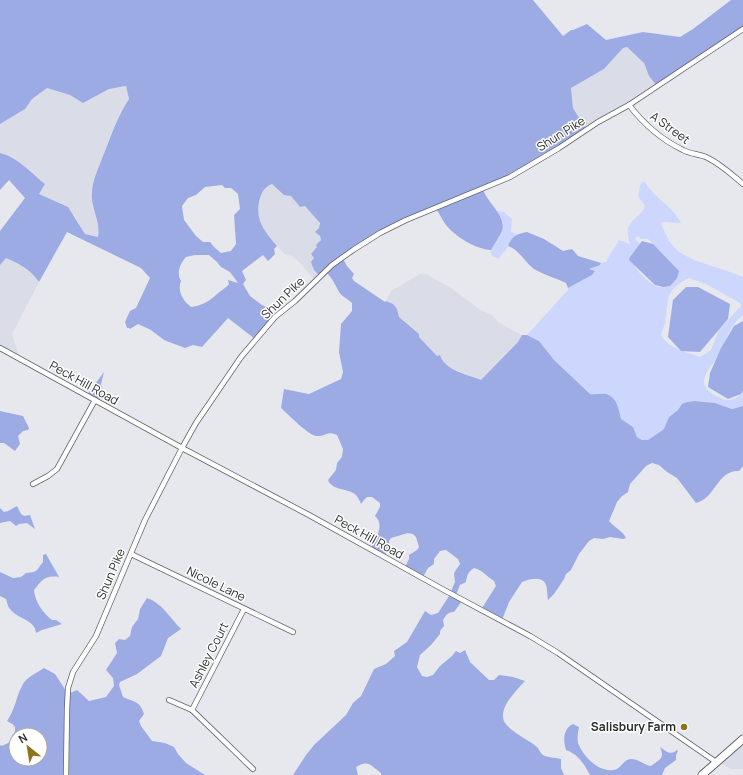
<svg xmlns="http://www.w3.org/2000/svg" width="743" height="775" font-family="Manrope,sans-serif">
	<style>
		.built { fill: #dadde8 }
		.green { fill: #cdd7fe; fill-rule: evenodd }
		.forest { fill: #9dabe5; fill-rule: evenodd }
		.water { fill: #9eace6 }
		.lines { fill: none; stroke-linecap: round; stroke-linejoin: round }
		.street-casing { stroke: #636467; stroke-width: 6 }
		.primary-casing { stroke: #636467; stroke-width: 9 }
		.street { stroke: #fff; stroke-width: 4.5 }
		.primary { stroke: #fff; stroke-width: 7 }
		.poi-dot { fill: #8c751a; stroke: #fff; stroke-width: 1.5 }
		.labels { text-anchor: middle; stroke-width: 3; stroke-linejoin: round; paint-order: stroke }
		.street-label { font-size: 12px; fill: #2b2c2d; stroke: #fff }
		.poi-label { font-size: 12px; font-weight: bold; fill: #2b2c2d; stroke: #fff; text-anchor: end }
	</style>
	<rect width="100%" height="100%" fill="#e7e8ed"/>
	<!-- built -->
	<g class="built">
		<polygon points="627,47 644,63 649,76 657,86 586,129 573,108 571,88 604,69 623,48"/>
		<polygon points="126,86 129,99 121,112 112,131 96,175 91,192 99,230 98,237 85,234 74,215 57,202 38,194 44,183 15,158 0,153 0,124 25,109 32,99 47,88 70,95 83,103 109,89"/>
		<polygon points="272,184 291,195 300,207 305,206 319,221 321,240 316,245 318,247 311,254 314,258 320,276 315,280 300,263 292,256 284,254 265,231 258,218 258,210 260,196 267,186"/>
		<polygon points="6,258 20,263 36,278 39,282 12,334 20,358 0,347 0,265"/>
		<polygon points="420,274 426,274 451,288 479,309 492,315 498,322 522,335 518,342 481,381 447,366 419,337 419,334 399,317 397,309 386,301 391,291"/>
		<polygon points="743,742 743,769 731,769 722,764 720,761"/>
	</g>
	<!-- green -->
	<g class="green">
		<path d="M644,181C653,197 670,204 680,221L681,223L664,222L661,223C665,233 669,243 677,250C692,263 724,268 743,277V315C731,324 727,337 721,351C717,360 706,369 704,380C702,390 721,401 730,400C735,399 739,396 743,392V406L732,409L715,403L695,401L687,402L682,404L678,410L669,417L665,428L648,440H642L637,437L633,427L620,419L618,407L604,394H589L554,360L539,341L527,335L568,290V288L592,275L595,271L588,270L600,265L601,263L606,262C609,254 615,248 619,240L630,244C629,240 628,237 628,234C626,220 642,217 645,206L638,196L640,185ZM638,236L641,239H648L651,242L672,282C670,284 667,286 664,287C655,290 638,273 635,266C633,262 633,257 633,253L639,246L640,244L635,239ZM689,278L708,285L740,303L741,306L719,330L711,350L700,357C687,352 669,349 661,335C662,331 664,327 665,323C669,300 664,290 689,278Z"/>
		<path d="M497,211L504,212L512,219L511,232L517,234C511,238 511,242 507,248C505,252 501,254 499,259L492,256L490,251L499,238L503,223Z"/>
	</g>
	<!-- forest -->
	<g class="forest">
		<path d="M0,0H533L563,36L571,30H573L587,24L606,40L643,32L680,37L693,29L731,0H743V28L657,86L649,76L644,63L627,47L623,48L604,69L571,88L573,108L586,129L562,146L483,189C487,203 507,216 502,231C499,238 494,244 491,250C475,249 456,237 446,225C442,220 440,214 436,209L405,220L342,257L347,266L354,274L352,278L354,281L385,302L386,301L393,304L397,309L399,317L419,334V337L437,356L440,355C444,370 468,375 481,380L518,342L522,335H527L539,341L554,360L590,394C595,395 601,393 606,394C617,397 619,410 621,419L633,427L637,437L642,440H648L664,429L669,417L678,410L682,404L687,402L695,401L715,403L732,409L743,406V466L739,471C717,470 716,498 696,503L677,478L667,472L659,465L652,463L646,466L630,484L628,492L622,496L617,502L609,521C614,527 623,531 626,538L623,539L610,537L603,539L594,538L589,541L579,554L571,570L566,574L564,579L554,594L548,600C547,597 548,594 547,591C547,575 532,578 522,582L509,602L502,620L482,608L496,586L494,581C486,576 483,570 474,568C468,572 467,575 466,582L460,585L456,595L462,601L454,612C448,612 446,615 443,620L444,626L440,631V634L431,645L420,655L417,667L422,676L427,677L433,675L440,666L452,656L456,651L460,653L465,650L470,662L489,680H494L499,675L513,677L525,681C517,690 502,704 503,717C503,729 530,740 537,747C539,749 540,753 543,755C547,758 555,757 561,759V768L564,775H381V773C371,766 369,759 356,767L358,775H293L306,755L314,745L346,715L353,703L361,696L374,669L386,664L395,656L394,651L407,642L425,611L431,615L438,613L449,596L455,582L454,573L460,564L458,559L446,550L440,551L434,559V564L428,568L423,577L405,567L409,559V555L417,550L419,547L416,537L413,534L408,533L391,538L389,541L390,546L385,555L371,548C376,538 385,525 375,516L380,507V503L372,497H367L364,500L361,504C360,501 358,498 356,495C349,488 332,491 328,480L336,470L337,463L342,457L343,449L337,435C326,430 326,437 316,436C308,435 288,414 281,408L284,389L309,394L341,379L343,372L339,352L341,324L352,311V303C348,299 341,296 339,292C335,284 332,278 326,272L320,276L314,270L311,262L314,258L311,254L317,247L316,245L321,240L320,236L315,232L319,228L320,223L305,206L300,207L291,196L284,195L272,184C266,186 262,191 260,198C254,220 264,230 277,246L274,249L275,254L268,261L263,255L242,271L246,280L243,284L250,296L262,305L269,308L275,316L255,339L228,318L202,347L193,345L185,348L164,340L151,330L138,324L130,329L129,328H127L125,322L130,311L136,308L150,278L141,268L67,232L39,282C31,270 19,263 6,258L0,265V231L25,198L9,180L0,190V153C18,157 31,173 45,184L39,194L68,207L85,234L98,237C101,221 90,207 92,191C93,179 99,167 103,156C111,136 117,117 129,99L126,86L109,89L83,103L70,95L47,88L32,99L25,109L0,124ZM222,185L225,188H231L238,194L240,209L234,215L236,244L231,251L221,253L214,247L210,242H203L196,236L184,220L182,206L188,198L196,195L205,187ZM195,255H209L217,262L221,267L230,272L238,283L228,280L229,284C225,289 221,290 217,294C210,301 201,306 191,307C183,301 177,291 181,281C176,273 180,264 186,257Z"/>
		<path d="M527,232L544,239L563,251L572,249L578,256L601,263L600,265L589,269L595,271L592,275L568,288L566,283C556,278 544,275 534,269C524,262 520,250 508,246C512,236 516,234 527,232Z"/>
		<polygon points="104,372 101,384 103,392 99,401 87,395"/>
		<polygon points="0,411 23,416 29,428 28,430 23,431 18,436 20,444 15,451 4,443 0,443"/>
		<polygon points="17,506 21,514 24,516 30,515 35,529 27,523 19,524 16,526 10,521 0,523 0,508 4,512 8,511"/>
		<path d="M46,554L59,577C45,575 42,580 34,590C35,602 43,613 52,620H56L62,624L42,630L36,633C35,619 17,619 10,609C8,607 7,602 6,599L0,596V572L13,578L21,577L26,573L34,572L37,570L43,562V555Z"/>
		<path d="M147,598C162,603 170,618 181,629L168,638L161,656L137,674L120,682L119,685L123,697C134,702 140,701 144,714L139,721L141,726L152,741L165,743L174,747L178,754L186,763L205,775H0V745L2,746L10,742L15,731V726L13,727L14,725L7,721C15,710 16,697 22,686C26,677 37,673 44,668L55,674L68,694L77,690L89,701L106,697L114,686L113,678L106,670L117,653L115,643L119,639L125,640L130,636L132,627L138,619L140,609ZM16,735H40V759H16Z"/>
		<path d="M573,724L579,727C578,732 577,738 578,743C583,756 598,772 613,770C621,770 623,759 631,759C639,759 644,765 651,766C660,759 665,759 660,747C666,751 670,756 677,750L678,751L676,755V760L665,768L662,775H590C584,764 578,754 566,750C563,740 563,729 573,724Z"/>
	</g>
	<!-- water -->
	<g class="water">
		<polygon points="642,241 653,244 679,271 677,278 670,286 663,287 655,285 629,260 630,257"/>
		<polygon points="686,287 698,287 730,304 728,319 700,352 681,351 668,337 673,300"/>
		<polygon points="743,321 743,391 741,394 728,399 708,387 710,373 721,348 734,326"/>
	</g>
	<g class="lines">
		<defs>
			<g id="street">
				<path d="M629,105C643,123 662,140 683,150C690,154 699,154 706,157C721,164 731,174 743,184"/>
				<polyline points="0,348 182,448 309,515 444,590 530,636 558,653 716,762"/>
				<polyline points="33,484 48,476 57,469 95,400"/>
				<polyline points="131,554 293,632"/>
				<polyline points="244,609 192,710 253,769"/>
				<polyline points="169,700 192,710"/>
				<polyline points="66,775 67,709 68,688 73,672 96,636 145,520 182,448 196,423 241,357 275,317 295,301 332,265 353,250 380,233 406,220 510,177 559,148 598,122 629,105 743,29"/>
			</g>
			<polyline id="primary" points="702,775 743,739"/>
		</defs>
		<!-- street casing -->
		<use href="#street" class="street-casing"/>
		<!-- primary casing -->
		<use href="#primary" class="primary-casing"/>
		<!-- street -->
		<use href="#street" class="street"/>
		<!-- primary -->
		<use href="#primary" class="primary"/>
	</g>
	<!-- markers -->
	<circle class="poi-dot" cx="684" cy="727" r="4"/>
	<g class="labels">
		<!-- street labels -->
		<g class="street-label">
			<text transform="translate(670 128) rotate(36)" y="4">A Street</text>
			<text transform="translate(561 134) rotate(-32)" y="4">Shun Pike</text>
			<text transform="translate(283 298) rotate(-44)" y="4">Shun Pike</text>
			<text transform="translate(84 383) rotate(29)" y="4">Peck Hill Road</text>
			<text transform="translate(369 537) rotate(29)" y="4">Peck Hill Road</text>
			<text transform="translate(111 574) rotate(-67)" y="4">Shun Pike</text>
			<text transform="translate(216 584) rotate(26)" y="4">Nicole Lane</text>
			<text transform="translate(209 655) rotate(-63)" y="4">Ashley Court</text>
		</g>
		<!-- poi labels -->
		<g class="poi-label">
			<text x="676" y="731">Salisbury Farm</text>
		</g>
	</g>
	<!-- north arrow -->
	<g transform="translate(28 747) rotate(330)"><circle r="19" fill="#ffffff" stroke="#aaabab"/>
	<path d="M0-3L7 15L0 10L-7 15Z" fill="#8c751a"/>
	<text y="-6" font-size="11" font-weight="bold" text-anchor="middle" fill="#2b2c2d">N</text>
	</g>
</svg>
